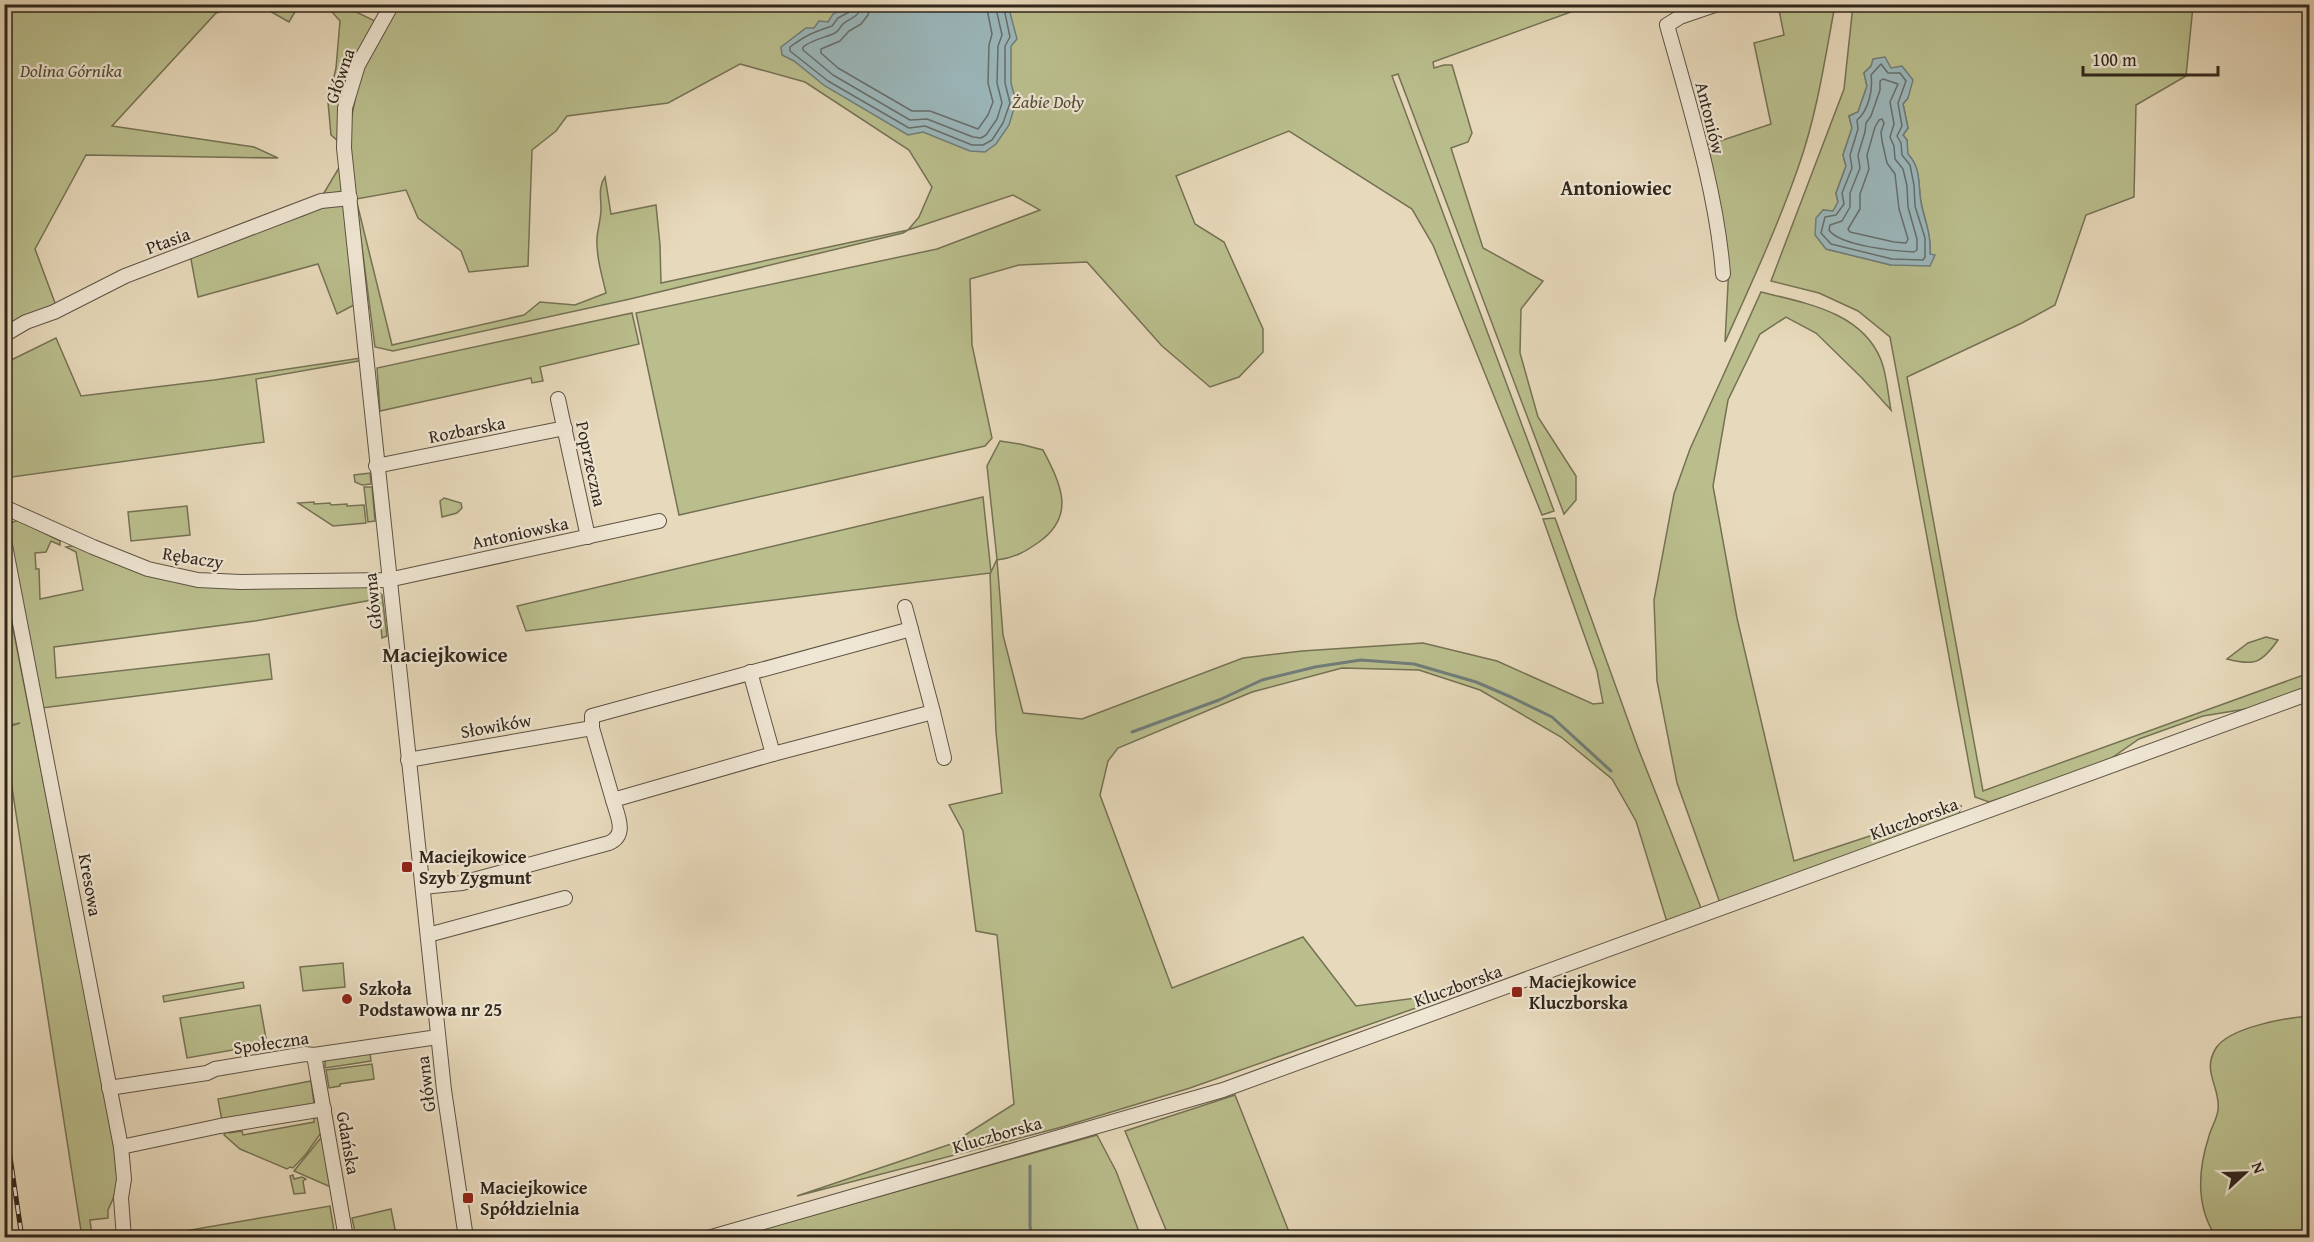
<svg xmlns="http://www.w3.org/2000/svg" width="2314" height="1242" font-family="'Gentium Book Plus',serif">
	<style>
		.green { fill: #babe8d; stroke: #757254; stroke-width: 1.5; fill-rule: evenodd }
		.water { fill: #9bb7bb; stroke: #707d7b; stroke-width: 1.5 }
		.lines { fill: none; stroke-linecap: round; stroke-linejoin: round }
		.shore { stroke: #666e6c; stroke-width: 1.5 }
		.stream { stroke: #707d7b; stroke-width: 3 }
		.minor-casing { stroke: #5e5344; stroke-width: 16 }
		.minor { stroke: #efe6d3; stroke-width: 14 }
		.rail-casing { stroke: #30261c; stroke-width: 5 }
		.rail { stroke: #efe6d3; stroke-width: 3; stroke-dasharray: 9; stroke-linecap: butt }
		.poi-dot { fill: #8f2418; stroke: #efe6d3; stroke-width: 2 }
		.labels { text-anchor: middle; stroke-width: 4.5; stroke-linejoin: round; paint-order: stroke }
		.park-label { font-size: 18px; font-style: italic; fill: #524c38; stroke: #efe6d3 }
		.street-label { font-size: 18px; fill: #30261c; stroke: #efe6d3 }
		.poi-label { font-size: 18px; font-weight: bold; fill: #30261c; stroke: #efe6d3; text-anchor: start }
		.neighbourhood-label { font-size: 20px; font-weight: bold; fill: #30261c; stroke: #efe6d3 }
		.quarter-label { font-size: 21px; font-weight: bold; fill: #30261c; stroke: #efe6d3 }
	</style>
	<rect width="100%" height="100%" fill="#e7d9bb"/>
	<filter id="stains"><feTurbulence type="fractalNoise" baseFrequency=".00333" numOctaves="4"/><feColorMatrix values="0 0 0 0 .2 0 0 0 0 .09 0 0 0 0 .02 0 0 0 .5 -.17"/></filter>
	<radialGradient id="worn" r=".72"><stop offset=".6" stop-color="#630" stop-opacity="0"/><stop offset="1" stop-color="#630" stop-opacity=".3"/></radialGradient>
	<!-- green -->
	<g class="green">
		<polygon points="5,5 242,5 216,13 112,126 254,147 278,158 86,155 35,249 58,311 5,339"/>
		<polygon points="259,5 299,5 289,22"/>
		<polygon points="326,5 342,5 375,21 348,78 339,142 331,135 328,102 336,68 340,21"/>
		<path d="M389,5H1590L1433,62L1434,68L1444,65H1452L1472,133L1468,142L1451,148L1483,248L1543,281L1521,309L1520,353L1538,417L1576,476V500L1564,514L1398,74L1392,76L1554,511L1542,515L1433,245L1412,209L1289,131L1176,176L1195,224L1224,242L1263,329V352L1239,377L1210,387L1162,346L1087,262L1019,265L970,279L972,345L992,438L985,446L679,515L636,313L937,249L1040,210L1013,195L908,230L903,233L630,299L393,351L375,347L351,163L350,125L358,85L380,20ZM740,64L805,82L909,150L932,187L919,217L908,230L661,283L660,245L656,205L611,214L605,177C598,187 601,197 601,209C601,218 598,228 597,237C596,257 602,275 606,293L575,305L540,302L524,315L392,345L356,199L406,190L418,218L461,251L469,272L528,266L532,150L556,131L567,116L668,103Z"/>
		<path d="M1778,5H1835C1825,58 1817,114 1799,165C1778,226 1751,284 1725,342L1729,265L1708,145L1771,124L1754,43L1784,35Z"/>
		<path d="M1853,5H2195L2193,6L2186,76L2136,105L2134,197L2086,215L2055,305L2022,323L1907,377L1983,791L2309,673V688L2258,707L2203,716L2139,739L2103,764L1989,802L1975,797L1890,337L1858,311L1819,293L1771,281L1844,89ZM1871,66L1891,68L1908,98L1903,104L1908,128L1903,135L1907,140V153C1923,170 1917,188 1922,207C1926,224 1931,236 1930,254L1891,265L1826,249L1823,210L1833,211L1838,202L1836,193L1846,166L1843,155L1852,128L1849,116L1858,112L1867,86L1864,73Z"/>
		<polygon points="340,166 354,305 337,314 318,264 198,297 190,254 305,215 318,203"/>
		<path d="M1761,292C1805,303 1862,312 1881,360C1887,375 1888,395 1891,410L1862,378L1816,333L1786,317L1760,334L1728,400L1713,486L1737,618L1794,861L1961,806L1958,817L1720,903L1677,783L1657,681L1654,600L1674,494L1690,449Z"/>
		<polygon points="632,313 639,344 540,367 543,381 532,383 531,378 380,411 377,368"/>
		<polygon points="56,338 81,396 214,380 361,358 364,360 256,379 264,442 5,478 5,363"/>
		<path d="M1000,441L1020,444L1043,450C1060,483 1077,515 1039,542C1025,552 1014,558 997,560L1003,635L1023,713L1082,719L1243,658L1302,651L1423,643L1497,661L1593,704L1603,703L1597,671L1543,519L1555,518L1638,748L1701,908L1667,922L1636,821L1612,779L1561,737L1480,690L1419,670L1342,668L1252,692L1118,748L1108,761L1100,795L1172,988L1303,937L1356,1006L1461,992L1190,1088L1062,1127L797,1196L951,1144L1014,1104L997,935L976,931L963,831L949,805L1002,793L996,732L990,573L526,631L517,606L983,497L991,572L997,559L987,466Z"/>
		<polygon points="370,473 371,484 362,485 355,482 354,475"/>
		<polygon points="364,487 372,487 375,521 368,522"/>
		<polygon points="444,498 461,503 462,508 457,513 442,517 440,501"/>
		<polygon points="314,502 314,504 330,503 331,505 347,504 347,506 364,505 366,523 333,526 298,503"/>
		<polygon points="187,506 190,535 131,541 128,512"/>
		<polygon points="18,520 60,541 60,545 51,541 46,552 35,553 36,569 39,569 40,599 83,590 76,552 66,547 76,545 156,576 369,584 382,595 387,636 382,638 378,599 255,621 54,647 56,678 269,654 272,679 42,708 5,532 8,524"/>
		<polygon points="4,583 122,1179 108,1210 108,1218 90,1220 92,1237 82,1237 5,743 5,728 20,723 5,726"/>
		<path d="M2266,637L2278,640C2261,664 2254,666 2227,659L2248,643Z"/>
		<polygon points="343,963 345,987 303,991 300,967"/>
		<polygon points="243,982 244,988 164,1002 163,996"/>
		<polygon points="260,1005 267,1044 187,1058 180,1018"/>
		<path d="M2309,1016L2310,1104L2307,1108L2305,1153L2310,1188L2309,1237H2216C2196,1207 2198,1170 2209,1136C2211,1128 2217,1119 2218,1110C2221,1087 2201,1072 2216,1048C2230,1027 2286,1018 2309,1016Z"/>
		<polygon points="370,1053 371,1061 325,1068 325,1061 329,1059"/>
		<polygon points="372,1064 374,1079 340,1084 340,1086 329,1088 326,1070"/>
		<polygon points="311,1081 314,1104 222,1121 218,1099"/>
		<polygon points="1235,1095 1291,1237 1169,1237 1125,1131"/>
		<polygon points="319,1116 323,1130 306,1154 293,1168 290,1167 287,1169 240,1149 224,1135 228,1130 229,1133 242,1131 243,1135 314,1122 314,1117"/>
		<polygon points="324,1134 333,1188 294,1171"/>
		<polygon points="1097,1135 1116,1171 1141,1237 732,1238"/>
		<polygon points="293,1175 294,1179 302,1177 306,1179 303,1181 305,1193 294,1194 290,1176"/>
		<polygon points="330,1206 335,1237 150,1237"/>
		<polygon points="391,1209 396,1234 399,1237 356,1237 352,1218"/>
	</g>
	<!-- water -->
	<g class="water">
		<polygon points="852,5 1008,5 1017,39 1011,46 1011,83 1016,102 1009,125 996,144 985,152 970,151 923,132 908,135 825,86 794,61 782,55 781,47 806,28 814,28 819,21 828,22 833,14"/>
		<path d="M1885,57L1891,68L1902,66L1913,80L1908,98L1903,104L1908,128L1903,135L1907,140L1908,154C1923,170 1917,188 1922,207C1926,225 1931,234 1930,254L1935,255L1930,266L1891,265L1826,249L1815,235L1816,218L1823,210L1833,211L1838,202L1836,193L1846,166L1843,155L1852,128L1849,116L1858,112L1867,86L1864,73L1871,66L1873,59Z"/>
		<polygon points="2309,1104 2309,1188 2305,1153 2307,1108"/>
	</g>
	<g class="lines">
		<!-- shore -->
		<g class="shore">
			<path d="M853,4L851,11L838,18L832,26C814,32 806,35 790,47V51L828,81L909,128L925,126L972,145H983L992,140L1003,123L1010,103L1005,83V46L1010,37L1003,4"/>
			<path d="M861,4C860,18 851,17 843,24C839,28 839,32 833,34C823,38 812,40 803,47V50L833,75L910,120L927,119L973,137L981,138L986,135L997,119L1002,103L997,83L998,46L1002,35L995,4"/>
			<polyline points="870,4 868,15 861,24 849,31 840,41 821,49 821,53 838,68 912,111 930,111 978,129 988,115 993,102 988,83 989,45 992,34 986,4"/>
			<path d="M1881,64L1888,73H1900L1906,81L1898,103L1902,126L1897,136L1901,143L1902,155L1910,165L1914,185L1915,206L1925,238V257L1923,260L1892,259L1831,244L1821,233L1825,217L1836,215L1844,204L1842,193L1852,168L1850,155L1858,129L1857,120C1869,110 1873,89 1871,75Z"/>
			<path d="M1883,79L1898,84L1890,102L1894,124L1890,137L1894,146L1895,159L1903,169L1907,186L1908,207L1917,239V250L1914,252C1895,251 1840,246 1829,230L1830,225L1842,221L1850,207V193L1860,168L1858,155L1865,132L1866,123L1871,116L1880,90V81Z"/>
			<polygon points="1882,119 1884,123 1881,132 1882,141 1887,163 1895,174 1899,209 1908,239 1906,243 1894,242 1850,232 1848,229 1860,209 1860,194 1869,169 1867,155 1875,127 1879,120"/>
		</g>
		<!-- stream -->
		<g class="stream">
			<polyline points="1132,732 1219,700 1262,680 1315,667 1361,660 1414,664 1476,682 1511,697 1552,717 1611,771"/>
			<polyline points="1030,1166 1030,1226 1032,1238"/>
		</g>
		<defs>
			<g id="minor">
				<polyline points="392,4 358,65 345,108 344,148 444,1090 466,1238"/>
				<path d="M1718,4L1680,17L1667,25C1689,104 1717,193 1723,274"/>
				<polyline points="4,335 26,322 54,312 125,276 321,201 350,198"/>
				<polyline points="558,399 588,537"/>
				<polyline points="376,466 565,428"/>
				<polyline points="4,507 93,547 148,569 198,580 241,582 388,580 659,521"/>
				<polyline points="4,540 121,1147 124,1179 121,1198 124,1238"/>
				<polyline points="750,672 773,754 933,712 905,607"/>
				<polyline points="933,712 944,758"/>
				<polyline points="408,760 592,728"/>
				<polyline points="613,800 592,728 592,716 911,629"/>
				<path d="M423,887L462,883L609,843C628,835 617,815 613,800L773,754"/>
				<polyline points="428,935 565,898"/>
				<polyline points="314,1055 346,1238"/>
				<polyline points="109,1088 207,1073 215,1069 305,1054 314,1055 438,1037"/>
				<polyline points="121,1147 220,1126 324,1109"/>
				<polyline points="708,1238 1223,1090 2310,693"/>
			</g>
		</defs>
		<!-- minor casing -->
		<use href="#minor" class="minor-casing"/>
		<!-- minor -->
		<use href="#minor" class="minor"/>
		<defs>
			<polyline id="rail" points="4,1116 22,1238"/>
		</defs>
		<!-- rail casing -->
		<use href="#rail" class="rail-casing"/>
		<!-- rail -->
		<use href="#rail" class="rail"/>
	</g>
	<!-- markers -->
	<g class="poi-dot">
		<rect x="401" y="861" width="12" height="12" rx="3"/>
		<rect x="1511" y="986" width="12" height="12" rx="3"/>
		<circle cx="347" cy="999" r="6"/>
		<rect x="462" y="1192" width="12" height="12" rx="3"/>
	</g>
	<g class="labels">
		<!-- park labels -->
		<g class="park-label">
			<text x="71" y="77">Dolina Górnika</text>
			<text x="1048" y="108">Żabie Doły</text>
		</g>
		<!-- street labels -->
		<g class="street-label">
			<text transform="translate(340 76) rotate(-71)" y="6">Główna</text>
			<text transform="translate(1710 118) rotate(76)" y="6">Antoniów</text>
			<text transform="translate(168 241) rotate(-20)" y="6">Ptasia</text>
			<text transform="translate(467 430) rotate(-11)" y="6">Rozbarska</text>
			<text transform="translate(591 464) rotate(78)" y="6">Poprzeczna</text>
			<text transform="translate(520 533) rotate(-12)" y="6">Antoniowska</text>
			<text transform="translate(193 558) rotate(9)" y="6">Rębaczy</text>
			<text transform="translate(373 601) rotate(-96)" y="6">Główna</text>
			<text transform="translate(496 726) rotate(-10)" y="6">Słowików</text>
			<text transform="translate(1914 819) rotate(-20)" y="6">Kluczborska</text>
			<text transform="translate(90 885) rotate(80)" y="6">Kresowa</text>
			<text transform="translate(1458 986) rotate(-20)" y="6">Kluczborska</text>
			<text transform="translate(271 1043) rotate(-8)" y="6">Społeczna</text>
			<text transform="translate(426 1084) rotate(-97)" y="6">Główna</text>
			<text transform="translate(997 1135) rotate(-16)" y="6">Kluczborska</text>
			<text transform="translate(348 1143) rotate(80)" y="6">Gdańska</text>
		</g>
		<!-- poi labels -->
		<g class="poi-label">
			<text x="419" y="863">Maciejkowice<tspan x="419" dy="21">Szyb Zygmunt</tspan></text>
			<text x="1529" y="988">Maciejkowice<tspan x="1529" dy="21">Kluczborska</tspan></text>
			<text x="359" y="995">Szkoła<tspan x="359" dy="21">Podstawowa nr 25</tspan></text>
			<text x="480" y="1194">Maciejkowice<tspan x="480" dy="21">Spółdzielnia</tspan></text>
		</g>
		<!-- neighbourhood labels -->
		<g class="neighbourhood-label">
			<text x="1616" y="195">Antoniowiec</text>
		</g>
		<!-- quarter labels -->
		<g class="quarter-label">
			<text x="445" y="662">Maciejkowice</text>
		</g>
	</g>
	<!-- margin -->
	<rect width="2314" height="1242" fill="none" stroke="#e7d9bb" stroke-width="24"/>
	<rect x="6" y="6" width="2302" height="1230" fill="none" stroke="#30261c" stroke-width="3"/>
	<rect x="12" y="12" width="2290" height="1218" fill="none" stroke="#30261c" stroke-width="1.5"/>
	<!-- north arrow -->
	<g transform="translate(2245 1173) rotate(68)" stroke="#efe6d3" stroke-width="4.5" paint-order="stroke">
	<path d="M0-4.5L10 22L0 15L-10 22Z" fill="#30261c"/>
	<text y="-9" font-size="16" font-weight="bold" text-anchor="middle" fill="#30261c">N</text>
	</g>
	<!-- scale -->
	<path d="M2083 66v9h135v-9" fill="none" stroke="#30261c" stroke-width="3"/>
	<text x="2092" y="66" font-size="18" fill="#30261c" stroke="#efe6d3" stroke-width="4.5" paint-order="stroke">100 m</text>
	<rect width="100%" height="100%" filter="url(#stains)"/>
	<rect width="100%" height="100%" fill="url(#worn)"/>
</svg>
